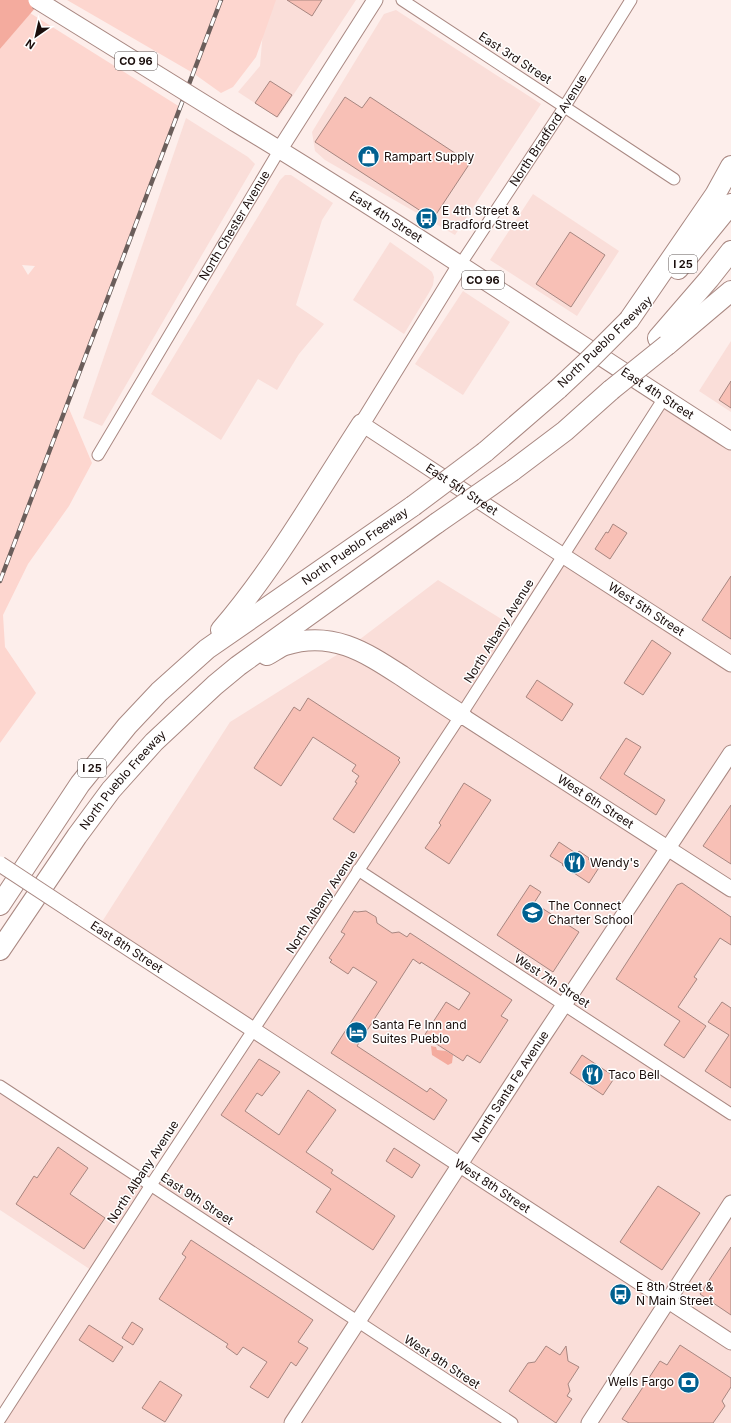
<svg xmlns="http://www.w3.org/2000/svg" width="731" height="1423" font-family="Inter,sans-serif">
	<style>
		.built { fill: #faded9 }
		.green { fill: #fdd6cf; fill-rule: evenodd }
		.water { fill: #f4ab9e }
		.building { fill: #f8c0b6; stroke: #a78680 }
		.lines { fill: none; stroke-linecap: round; stroke-linejoin: round }
		.street-casing { stroke: #a98882; stroke-width: 13 }
		.secondary-casing { stroke: #a98882; stroke-width: 17 }
		.primary-casing { stroke: #a98882; stroke-width: 19 }
		.highway-casing { stroke: #a98882; stroke-width: 22 }
		.street { stroke: #fff; stroke-width: 11 }
		.secondary { stroke: #fff; stroke-width: 15 }
		.primary { stroke: #fff; stroke-width: 17 }
		.highway { stroke: #fff; stroke-width: 20 }
		.rail-casing { stroke: #6b5e5b; stroke-width: 4.5 }
		.rail { stroke: #fff; stroke-width: 3; stroke-dasharray: 9; stroke-linecap: butt }
		.secondary-bridge-casing { stroke: #a98882; stroke-width: 17; stroke-linecap: butt }
		.primary-bridge-casing { stroke: #a98882; stroke-width: 19; stroke-linecap: butt }
		.highway-bridge-casing { stroke: #a98882; stroke-width: 22; stroke-linecap: butt }
		.secondary-bridge { stroke: #fff; stroke-width: 15 }
		.primary-bridge { stroke: #fff; stroke-width: 17 }
		.highway-bridge { stroke: #fff; stroke-width: 20 }
		.labels { text-anchor: middle; stroke-width: 3; stroke-linejoin: round; paint-order: stroke }
		.shield { fill: #fff; stroke: #5f5655; stroke-width: 1 }
		.shield-label { font-size: 11px; font-weight: bold; fill: #1a0e0c }
		.street-label { font-size: 12px; fill: #1a0e0c; stroke: #fff }
		.poi-label { font-size: 12px; fill: #1a0e0c; stroke: #fff; text-anchor: start }
	</style>
	<rect width="100%" height="100%" fill="#fdeeeb"/>
	<!-- built -->
	<g class="built">
		<polygon points="272,0 356,0 278,118 238,92 260,66 264,18"/>
		<polygon points="396,10 541,104 455,235 325,160 315,151 312,132 384,14"/>
		<polygon points="186,118 248,157 255,164 102,426 83,418"/>
		<polygon points="285,175 291,175 333,203 322,220 296,305 324,324 299,354 277,390 258,379 221,440 151,394 280,180"/>
		<polygon points="533,194 619,251 577,316 490,260"/>
		<polygon points="390,242 427,268 432,272 434,277 433,285 430,291 404,334 353,300"/>
		<polygon points="463,291 510,322 463,395 415,364"/>
		<polygon points="731,341 731,412 699,391"/>
		<polygon points="664,398 731,441 731,1423 0,1423 94,1272 0,1210 0,1086 151,1184 253,1029 98,928 230,722 351,646 438,580 516,628"/>
	</g>
	<!-- green -->
	<g class="green">
		<polygon points="67,0 276,0 256,57 233,87 221,93 193,73"/>
		<path d="M30,13L180,107L67,404L92,463L69,506L28,564L3,615L5,647L36,693L0,743V49ZM22,265L35,266L28,275Z"/>
	</g>
	<!-- water -->
	<g class="water">
		<polygon points="0,0 42,0 0,49"/>
		<polygon points="431,1046 436,1047 437,1050 446,1051 453,1055 452,1063 448,1065 432,1055"/>
	</g>
	<!-- building -->
	<g class="building">
		<polygon points="287,0 322,0 312,16"/>
		<polygon points="270,81 292,95 277,117 255,103"/>
		<polygon points="345,97 362,108 370,97 470,163 433,219 315,142"/>
		<polygon points="570,232 605,255 571,307 536,284"/>
		<polygon points="731,381 731,408 719,400"/>
		<polygon points="613,524 627,533 610,559 595,549 606,532 608,533"/>
		<polygon points="731,576 731,639 702,620"/>
		<polygon points="652,640 671,653 643,695 624,683"/>
		<polygon points="537,680 573,704 562,721 526,697"/>
		<polygon points="308,698 400,758 398,760 400,762 354,833 333,819 357,783 355,782 359,776 352,771 356,765 313,737 281,786 254,768 294,707 300,711"/>
		<polygon points="626,738 641,747 624,774 665,800 656,815 600,778"/>
		<polygon points="464,783 491,800 449,864 425,848 441,825 439,823"/>
		<polygon points="731,805 731,864 703,846"/>
		<polygon points="559,842 577,854 579,851 589,858 588,859 600,866 589,883 562,865 563,864 550,856"/>
		<polygon points="682,883 731,917 731,945 720,938 694,977 697,979 678,1007 706,1026 684,1058 664,1045 680,1021 616,979 677,885"/>
		<polygon points="530,885 541,892 534,903 579,932 553,972 497,935"/>
		<polygon points="354,911 357,912 366,911 376,917 377,923 392,933 399,932 407,937 410,933 512,1000 501,1016 508,1020 480,1063 467,1055 463,1061 424,1036 446,1002 459,1010 470,993 421,962 420,964 413,959 357,1046 427,1092 430,1088 447,1100 434,1120 331,1053 377,982 355,968 353,967 348,974 330,962 332,960 329,958 345,934 341,932"/>
		<polygon points="722,1002 731,1008 731,1088 705,1071 729,1035 708,1022"/>
		<polygon points="582,1055 615,1077 603,1095 570,1073"/>
		<polygon points="259,1059 280,1072 262,1096 257,1093 245,1111 279,1135 308,1090 336,1110 306,1152 333,1170 331,1173 395,1216 373,1250 316,1212 331,1189 221,1115"/>
		<polygon points="58,1147 88,1168 70,1194 105,1218 84,1249 16,1204 34,1176 37,1178"/>
		<polygon points="394,1148 420,1165 412,1178 386,1161"/>
		<polygon points="658,1186 700,1213 662,1270 620,1242"/>
		<polygon points="191,1240 313,1320 298,1342 308,1348 296,1366 291,1362 268,1398 250,1387 267,1362 243,1347 237,1355 226,1347 228,1344 159,1299 186,1257 182,1254"/>
		<polygon points="731,1247 731,1315 700,1294"/>
		<polygon points="132,1322 143,1329 133,1345 122,1338"/>
		<polygon points="89,1325 123,1347 113,1362 79,1340"/>
		<polygon points="680,1345 731,1378 731,1387 722,1401 725,1406 713,1423 629,1423 622,1419 660,1361 667,1365"/>
		<polygon points="546,1346 560,1355 566,1346 568,1361 579,1367 568,1384 570,1391 567,1396 572,1399 556,1423 509,1391 528,1363 535,1362"/>
		<polygon points="160,1381 182,1395 165,1422 142,1408"/>
	</g>
	<g class="lines">
		<defs>
			<g id="street">
				<polyline points="402,0 674,179"/>
				<path id="s1" d="M460,265L565,106L631,0"/>
				<path id="s2" d="M98,455L280,149"/>
				<polyline points="358,870 731,1114"/>
				<polyline points="0,1086 512,1423"/>
				<polyline points="0,1419 151,1185 461,715 664,398"/>
			</g>
			<g id="secondary">
				<polyline points="280,149 375,0"/>
				<path id="s3" d="M460,265L362,424L508,520L731,664"/>
				<path id="s4" d="M461,715L731,889"/>
				<path id="s5" d="M73,912L731,1342"/>
				<path id="s6" d="M292,1423L540,1041L731,753"/>
				<polyline points="589,1423 731,1203"/>
			</g>
			<g id="primary">
				<path id="s7" d="M234,122C403,224 565,335 731,441"/>
			</g>
			<g id="highway">
				<polyline points="678,269 731,204"/>
				<polyline points="629,320 715,195 731,166"/>
				<polyline points="658,338 709,279 731,251"/>
				<polyline points="667,345 731,291"/>
				<polyline points="485,452 558,389"/>
				<polyline points="512,471 565,431 611,390"/>
				<path d="M221,630C275,567 317,493 362,424"/>
				<path d="M267,655C273,652 279,647 285,645C332,630 365,652 402,676C421,689 441,702 461,715"/>
				<path id="s8" d="M0,905L80,784L127,726L159,692L207,649L413,506"/>
				<path id="s9" d="M0,950L77,836L111,790L154,742L215,685L238,666L437,523"/>
			</g>
		</defs>
		<!-- street casing -->
		<use href="#street" class="street-casing"/>
		<!-- secondary casing -->
		<use href="#secondary" class="secondary-casing"/>
		<!-- primary casing -->
		<use href="#primary" class="primary-casing"/>
		<!-- highway casing -->
		<use href="#highway" class="highway-casing"/>
		<!-- street -->
		<use href="#street" class="street"/>
		<!-- secondary -->
		<use href="#secondary" class="secondary"/>
		<!-- primary -->
		<use href="#primary" class="primary"/>
		<!-- highway -->
		<use href="#highway" class="highway"/>
		<defs>
			<polyline id="rail" points="0,581 221,0"/>
		</defs>
		<!-- rail casing -->
		<use href="#rail" class="rail-casing"/>
		<!-- rail -->
		<use href="#rail" class="rail"/>
		<defs>
			<polyline id="secondary-bridge" points="0,864 73,912"/>
			<polyline id="primary-bridge" points="37,0 234,122"/>
			<g id="highway-bridge">
				<polyline points="558,389 589,360 629,320"/>
				<polyline points="611,390 667,345"/>
				<polyline points="413,506 485,452"/>
				<polyline points="437,523 512,471"/>
			</g>
		</defs>
		<!-- secondary-bridge casing -->
		<use href="#secondary-bridge" class="secondary-bridge-casing"/>
		<!-- primary-bridge casing -->
		<use href="#primary-bridge" class="primary-bridge-casing"/>
		<!-- highway-bridge casing -->
		<use href="#highway-bridge" class="highway-bridge-casing"/>
		<!-- secondary-bridge -->
		<use href="#secondary-bridge" class="secondary-bridge"/>
		<!-- primary-bridge -->
		<use href="#primary-bridge" class="primary-bridge"/>
		<!-- highway-bridge -->
		<use href="#highway-bridge" class="highway-bridge"/>
	</g>
	<!-- icons -->
	<defs>
		<symbol id="shop-disc" viewBox="-11 -11 22 22"><circle r="9.5" fill="#006090" stroke="#fff"/><path d="M-5-2.5h2.3a2.7 3.5 0 0 1 5.4 0H5L5.5 6h-11ZM-1.5-2.5h3a1.5 2.3 0 0 0-3 0Z" fill="#fff"/></symbol>
		<symbol id="bus-disc" viewBox="-11 -11 22 22"><circle r="9.5" fill="#006090" stroke="#fff"/><path d="M-5-6H5V4H4V6H2V4H-2V6H-4V4H-5ZM-3.5-4V0h7V-4ZM-3.5 1.2v1.5H-2V1.2ZM2 1.2v1.5H3.5V1.2Z" fill="#fff"/></symbol>
		<symbol id="restaurant-disc" viewBox="-11 -11 22 22"><circle r="9.5" fill="#006090" stroke="#fff"/><path d="M-5-6h1v4h1v-4h1v4h1v-4h1v5L-1.5 .5V6h-2V.5L-5-1ZM5-6V6H3V1.5H1.5Q1.5-4 5-6Z" fill="#fff"/></symbol>
		<symbol id="school-disc" viewBox="-11 -11 22 22"><circle r="9.5" fill="#006090" stroke="#fff"/><path d="M0-5L7-2L0 1L-7-2ZM-4 1L0 2.5L4 1V4Q0 6-4 4Z" fill="#fff"/></symbol>
		<symbol id="hotel-disc" viewBox="-11 -11 22 22"><circle r="9.5" fill="#006090" stroke="#fff"/><path d="M-6-4.5h1.5V1H6V5H4.5V3h-9V5H-6ZM-4 0a1.8 1.8 0 1 1 3.6 0ZM.5 0V-2.5h3Q6-2.5 6 0Z" fill="#fff"/></symbol>
		<symbol id="bank-disc" viewBox="-11 -11 22 22"><circle r="9.5" fill="#006090" stroke="#fff"/><path d="M-6-4H6V4H-6ZM0-2.3a2.3 2.3 0 1 0 0 4.6a2.3 2.3 0 1 0 0-4.6Z" fill="#fff"/></symbol>
	</defs>
	<g fill-rule="evenodd">
		<use href="#shop-disc" x="356" y="144" width="25" height="25"/>
		<use href="#bus-disc" x="414" y="206" width="25" height="25"/>
		<use href="#restaurant-disc" x="562" y="850" width="25" height="25"/>
		<use href="#school-disc" x="520" y="900" width="25" height="25"/>
		<use href="#hotel-disc" x="344" y="1020" width="25" height="25"/>
		<use href="#restaurant-disc" x="580" y="1062" width="25" height="25"/>
		<use href="#bus-disc" x="608" y="1282" width="25" height="25"/>
		<use href="#bank-disc" x="676" y="1370" width="25" height="25"/>
	</g>
	<g class="labels">
		<!-- shield labels -->
		<g class="shield">
			<rect x="115" y="52" width="42" height="18" rx="3"/>
			<rect x="669" y="255" width="28" height="18" rx="3"/>
			<rect x="462" y="271" width="42" height="18" rx="3"/>
			<rect x="78" y="759" width="28" height="18" rx="3"/>
		</g>
		<g class="shield-label">
			<text x="136" y="65">CO 96</text>
			<text x="683" y="268">I 25</text>
			<text x="483" y="284">CO 96</text>
			<text x="92" y="772">I 25</text>
		</g>
		<!-- street labels -->
		<g class="street-label">
			<text transform="translate(515 58) rotate(33)" y="4">East 3rd Street</text>
			<text dy="4" stroke="none"><textPath href="#s1" startOffset="161">North Bradford Avenue</textPath></text>
			<text dy="4" stroke="none"><textPath href="#s7" startOffset="179">East 4th Street</textPath></text>
			<text dy="4" stroke="none"><textPath href="#s2" startOffset="267">North Chester Avenue</textPath></text>
			<text transform="translate(605 342) rotate(-44)" y="4">North Pueblo Freeway</text>
			<text dy="4" stroke="none"><textPath href="#s7" startOffset="503">East 4th Street</textPath></text>
			<text dy="4" stroke="none"><textPath href="#s3" startOffset="306">East 5th Street</textPath></text>
			<text dy="4" stroke="none"><textPath href="#s8" startOffset="511">North Pueblo Freeway</textPath></text>
			<text dy="4" stroke="none"><textPath href="#s3" startOffset="526">West 5th Street</textPath></text>
			<text transform="translate(499 631) rotate(-58)" y="4">North Albany Avenue</text>
			<text dy="4" stroke="none"><textPath href="#s9" startOffset="210">North Pueblo Freeway</textPath></text>
			<text dy="4" stroke="none"><textPath href="#s4" startOffset="160">West 6th Street</textPath></text>
			<text transform="translate(322 902) rotate(-57)" y="4">North Albany Avenue</text>
			<text dy="4" stroke="none"><textPath href="#s5" startOffset="64">East 8th Street</textPath></text>
			<text transform="translate(552 981) rotate(33)" y="4">West 7th Street</text>
			<text dy="4" stroke="none"><textPath href="#s6" startOffset="401">North Santa Fe Avenue</textPath></text>
			<text transform="translate(143 1172) rotate(-57)" y="4">North Albany Avenue</text>
			<text dy="4" stroke="none"><textPath href="#s5" startOffset="501">West 8th Street</textPath></text>
			<text transform="translate(197 1199) rotate(33)" y="4">East 9th Street</text>
			<text transform="translate(442 1362) rotate(33)" y="4">West 9th Street</text>
		</g>
		<!-- poi labels -->
		<g class="poi-label">
			<text x="384" y="161">Rampart Supply</text>
			<text x="442" y="215">E 4th Street &amp;<tspan x="442" dy="14">Bradford Street</tspan></text>
			<text x="590" y="867">Wendy's</text>
			<text x="548" y="910">The Connect<tspan x="548" dy="14">Charter School</tspan></text>
			<text x="372" y="1029">Santa Fe Inn and<tspan x="372" dy="14">Suites Pueblo</tspan></text>
			<text x="608" y="1079">Taco Bell</text>
			<text x="636" y="1291">E 8th Street &amp;<tspan x="636" dy="14">N Main Street</tspan></text>
			<text x="674" y="1386" text-anchor="end">Wells Fargo</text>
		</g>
	</g>
	<!-- north arrow -->
	<g transform="translate(36 36) rotate(214)" stroke="#ffffff" stroke-width="3" paint-order="stroke">
	<path d="M0-3L7 15L0 10L-7 15Z" fill="#1a0e0c"/>
	<text y="-6" font-size="11" font-weight="bold" text-anchor="middle" fill="#1a0e0c">N</text>
	</g>
</svg>
